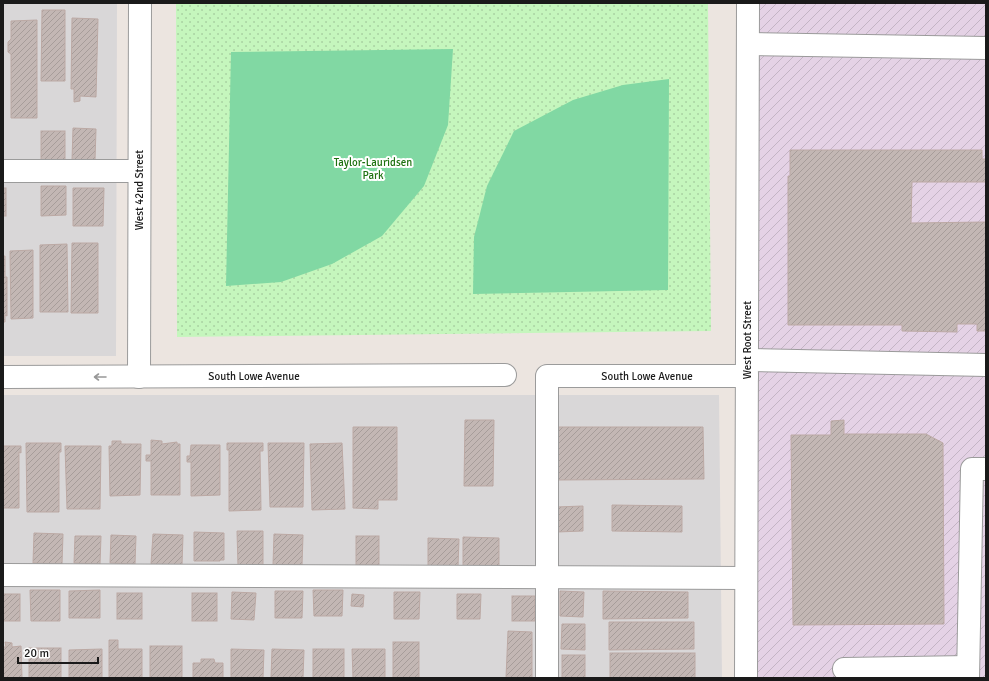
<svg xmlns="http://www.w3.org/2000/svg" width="989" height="681" font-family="Signika,sans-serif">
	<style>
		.residential { fill: #d9d7d8 }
		.industrial { fill: url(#industrial-furrows) }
		.park { fill: url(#park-dots) }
		.pitch { fill: #81d8a3 }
		.building { fill: url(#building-hatch); stroke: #bca9a4 }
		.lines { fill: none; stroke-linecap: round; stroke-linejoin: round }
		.minor-casing { stroke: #9b9b9b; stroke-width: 24 }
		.minor { stroke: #fff; stroke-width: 22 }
		.oneway { stroke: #989898 }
		.labels { text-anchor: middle; stroke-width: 4; stroke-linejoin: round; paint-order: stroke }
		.park-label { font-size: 11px; fill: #1d7110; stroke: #fff }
		.street-label { font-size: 11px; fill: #1a1a1a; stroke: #fff }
	</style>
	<defs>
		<pattern id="industrial-furrows" width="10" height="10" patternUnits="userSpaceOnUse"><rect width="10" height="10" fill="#e4d2e5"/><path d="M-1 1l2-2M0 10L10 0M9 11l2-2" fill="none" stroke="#c3b4c4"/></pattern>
		<pattern id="park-dots" width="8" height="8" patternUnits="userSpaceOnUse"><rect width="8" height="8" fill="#c5f6bd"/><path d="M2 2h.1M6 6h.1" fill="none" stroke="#a9d2a2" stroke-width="1.8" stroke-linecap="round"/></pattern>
		<pattern id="building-hatch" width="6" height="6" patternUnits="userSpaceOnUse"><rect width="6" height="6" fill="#c3b7b4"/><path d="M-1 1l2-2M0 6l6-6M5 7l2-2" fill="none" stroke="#a79d9a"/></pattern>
	</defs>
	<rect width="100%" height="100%" fill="#ece5e0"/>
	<!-- residential -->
	<g class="residential">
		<polygon points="3,3 117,3 116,356 3,356"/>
		<polygon points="3,395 719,395 722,678 3,678"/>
	</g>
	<!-- industrial -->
	<polygon class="industrial" points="745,3 986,3 986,678 746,678"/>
	<!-- park -->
	<polygon class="park" points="176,3 708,3 711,331 177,337"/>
	<!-- pitch -->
	<g class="pitch">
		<polygon points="453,49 448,125 424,186 382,236 332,264 281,282 226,286 231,52"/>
		<polygon points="669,79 668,290 473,294 474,237 487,186 514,131 573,100 623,85"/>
	</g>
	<!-- building -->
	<g class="building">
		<polygon points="42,10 65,10 65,81 41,81"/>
		<polygon points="72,18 98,19 96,97 80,96 80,101 74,102 74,89 71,89"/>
		<polygon points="37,20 37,118 11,118 11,54 8,52 8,42 11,39 11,21"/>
		<polygon points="73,128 96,129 95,160 72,160"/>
		<rect x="41" y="131" width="24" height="29"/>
		<polygon points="790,150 982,150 982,159 986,159 986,182 912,182 911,223 986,222 986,331 977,331 977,324 957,324 957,332 902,331 902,325 788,325 788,176 790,176"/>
		<polygon points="41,186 66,186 66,215 41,216"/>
		<rect x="3" y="188" width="3" height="28"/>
		<polygon points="73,188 104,188 103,226 73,226"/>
		<polygon points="72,243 98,243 98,313 71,313"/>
		<polygon points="67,244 68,312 40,312 40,245"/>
		<polygon points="33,250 33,318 11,319 10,251"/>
		<polygon points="3,256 5,256 5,277 7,277 7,316 5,315 5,322 3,322"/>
		<polygon points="465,420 494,420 493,486 464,486"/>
		<polygon points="844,420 844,434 926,434 943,443 944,624 793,625 791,435 831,435 831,421"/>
		<polygon points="353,427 397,427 397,500 378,500 378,509 353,508"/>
		<polygon points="558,427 703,427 704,479 558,480"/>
		<polygon points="151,440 162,441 162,444 177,442 177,444 180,444 180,495 151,495 151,461 146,461 146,455 151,455"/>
		<polygon points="112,441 121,441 121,444 141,444 140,495 110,496 109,446 112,446"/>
		<polygon points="26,443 61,443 61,452 59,452 59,512 27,512"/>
		<polygon points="227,443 263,443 263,451 260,451 261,510 229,511 229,450 227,450"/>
		<polygon points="268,443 304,443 303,507 270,507"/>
		<polygon points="342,443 345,509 312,510 310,444"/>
		<polygon points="191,445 220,445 220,495 191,496 191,462 187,462 187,456 190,456"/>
		<polygon points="3,446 21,446 21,453 19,452 19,508 3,508"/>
		<polygon points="65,446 101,446 100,509 67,509"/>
		<polygon points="612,505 682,506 682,532 612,531"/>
		<polygon points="583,506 583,531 557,532 556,507"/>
		<polygon points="237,531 263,531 263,566 238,566"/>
		<polygon points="194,532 224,533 224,560 220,560 220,561 194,561"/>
		<polygon points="34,533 63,534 62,564 33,563"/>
		<polygon points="153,534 183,535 182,565 151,564"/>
		<polygon points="274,534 303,535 302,565 273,565"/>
		<polygon points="111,535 136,536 135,564 110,563"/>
		<polygon points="75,536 101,536 100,564 74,563"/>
		<rect x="356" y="536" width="23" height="29"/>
		<polygon points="463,537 499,538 499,566 463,566"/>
		<polygon points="428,538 459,539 458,567 428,567"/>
		<polygon points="30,590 60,590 60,621 31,621"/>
		<polygon points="100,590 100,618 69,618 69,591"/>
		<polygon points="313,590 343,590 342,616 314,616"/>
		<polygon points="275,591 303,591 302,618 275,618"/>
		<polygon points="560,591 584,592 583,617 560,616"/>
		<polygon points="603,591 688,592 688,618 603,619"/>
		<polygon points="232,592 256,593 254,620 231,619"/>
		<polygon points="394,592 420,592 419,619 394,619"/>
		<rect x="117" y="593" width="25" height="26"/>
		<rect x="192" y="593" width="25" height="28"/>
		<rect x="3" y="594" width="17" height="27"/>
		<polygon points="352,594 364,595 363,607 351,606"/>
		<polygon points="457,594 481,594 480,619 457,619"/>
		<rect x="512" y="596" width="23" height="25"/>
		<polygon points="609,622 694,622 694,649 609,650"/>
		<polygon points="562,624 585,624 585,650 561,649"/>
		<polygon points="508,631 532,632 532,678 506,678"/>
		<polygon points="109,640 118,640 118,649 142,649 142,678 109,678"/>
		<polygon points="5,642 12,643 12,647 21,646 22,678 3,678 3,647 6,647"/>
		<rect x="393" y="642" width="26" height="36"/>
		<rect x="150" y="646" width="32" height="32"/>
		<rect x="29" y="648" width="32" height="30"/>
		<polygon points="102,649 102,678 69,678 69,650"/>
		<polygon points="231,649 264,650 263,678 231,678"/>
		<polygon points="272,649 304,650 303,678 271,678"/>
		<rect x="313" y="649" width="31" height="29"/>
		<polygon points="352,649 385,649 385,678 353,678"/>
		<rect x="610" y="653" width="85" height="25"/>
		<rect x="562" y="655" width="23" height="23"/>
		<polygon points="201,659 214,659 215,663 223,663 223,678 193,678 193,663 201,663"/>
	</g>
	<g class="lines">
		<defs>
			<g id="minor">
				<polyline points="748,44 986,48"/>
				<polyline points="3,171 139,171"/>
				<polyline points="747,360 986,365"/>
				<polyline points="3,377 505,375"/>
				<polyline points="139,377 140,3"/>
				<polyline points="3,575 746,578"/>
				<polyline points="844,669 968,667"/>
				<polyline points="547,678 547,376 747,376"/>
				<polyline points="746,678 748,3"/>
				<polyline points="968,678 972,469 986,469"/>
			</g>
		</defs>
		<!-- minor casing -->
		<use href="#minor" class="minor-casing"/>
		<!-- minor -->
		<use href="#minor" class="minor"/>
	</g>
	<!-- one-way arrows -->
	<defs><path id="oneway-shaft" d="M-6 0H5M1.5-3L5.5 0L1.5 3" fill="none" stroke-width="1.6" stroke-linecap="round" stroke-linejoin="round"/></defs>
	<use class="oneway" href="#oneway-shaft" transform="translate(100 377) rotate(180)"/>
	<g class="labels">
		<!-- park labels -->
		<g class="park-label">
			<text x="373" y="166">Taylor-Lauridsen<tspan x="373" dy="13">Park</tspan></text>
		</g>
		<!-- street labels -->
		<g class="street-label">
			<text transform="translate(139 190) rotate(-90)" y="4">West 42nd Street</text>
			<text transform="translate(747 340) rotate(-90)" y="4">West Root Street</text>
			<text x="254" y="380">South Lowe Avenue</text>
			<text x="647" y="380">South Lowe Avenue</text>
		</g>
	</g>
	<!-- border -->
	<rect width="989" height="681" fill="none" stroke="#1a1a1a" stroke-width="8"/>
	<!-- scale -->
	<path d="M18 657v6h80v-6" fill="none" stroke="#1a1a1a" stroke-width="2"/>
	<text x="24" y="657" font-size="12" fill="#1a1a1a" stroke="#ffffff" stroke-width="3" paint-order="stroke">20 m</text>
</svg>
